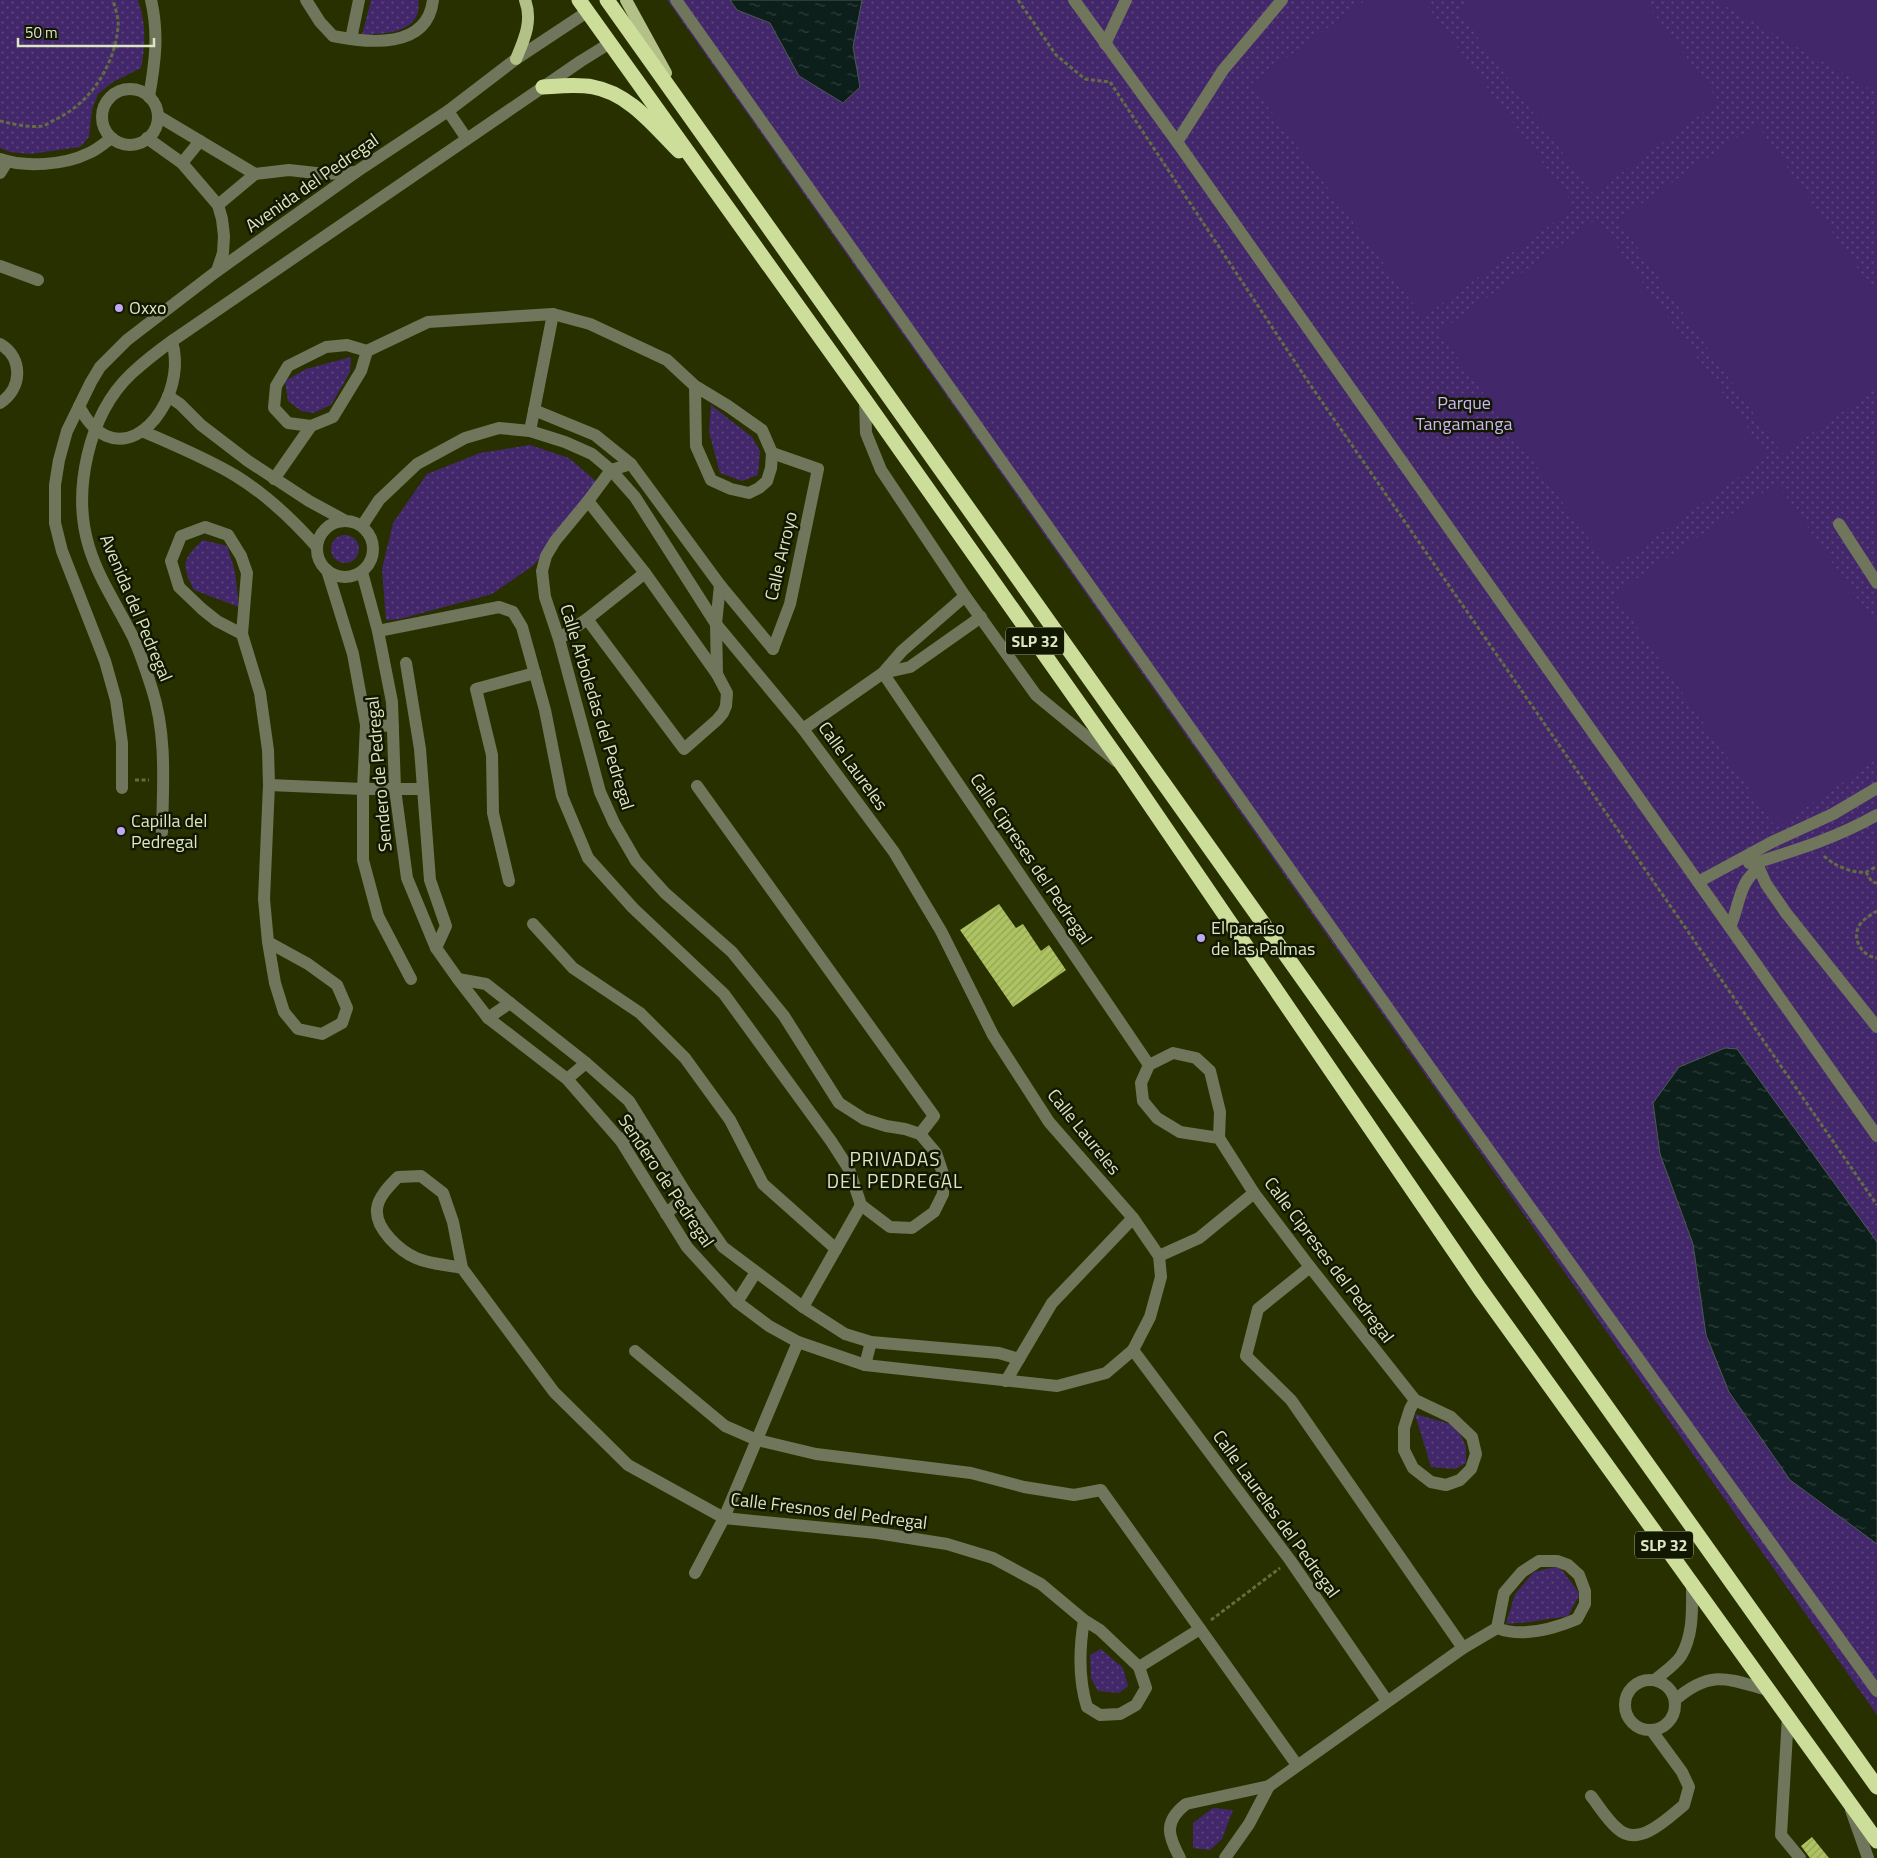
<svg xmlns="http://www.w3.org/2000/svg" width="1877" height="1858" font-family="'Titillium Web',sans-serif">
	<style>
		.park { fill: url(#park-dots) }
		.pitch { fill: #43276b }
		.water { fill: url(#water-ripples); stroke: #4b5a4e }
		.building { fill: url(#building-hatch) }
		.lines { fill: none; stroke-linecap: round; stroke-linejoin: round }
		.path { stroke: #646c41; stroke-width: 3; stroke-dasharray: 4 2.5; stroke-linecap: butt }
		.minor { stroke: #6f765b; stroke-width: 12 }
		.major { stroke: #b3c188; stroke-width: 12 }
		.highway { stroke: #cdde9a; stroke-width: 15 }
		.poi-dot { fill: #c1a8f3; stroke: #121700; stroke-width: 2 }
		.labels { text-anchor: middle; stroke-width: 5; stroke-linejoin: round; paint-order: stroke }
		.shield { fill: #121700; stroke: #9fa789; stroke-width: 1 }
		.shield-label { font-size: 16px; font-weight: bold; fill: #dce5c4 }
		.street-label { font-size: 18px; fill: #dce5c4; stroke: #121700 }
		.poi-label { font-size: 18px; fill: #dce5c4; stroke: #121700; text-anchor: start }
		.park-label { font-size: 18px; fill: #cdb7f9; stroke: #121700 }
		.neighbourhood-label { font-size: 19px; letter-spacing: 1px; fill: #dce5c4; stroke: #121700 }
	</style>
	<defs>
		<pattern id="park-dots" width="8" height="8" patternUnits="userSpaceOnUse" patternTransform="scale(1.25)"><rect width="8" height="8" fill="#43276b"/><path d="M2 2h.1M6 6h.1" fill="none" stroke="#5e467e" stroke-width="1.8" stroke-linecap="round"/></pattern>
		<pattern id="water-ripples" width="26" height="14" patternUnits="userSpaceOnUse" patternTransform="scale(1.25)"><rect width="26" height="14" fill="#0d1f1b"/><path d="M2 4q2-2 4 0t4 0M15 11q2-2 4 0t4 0" fill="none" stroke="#303f3a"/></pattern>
		<pattern id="building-hatch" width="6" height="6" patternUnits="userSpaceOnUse" patternTransform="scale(1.25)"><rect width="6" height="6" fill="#aec361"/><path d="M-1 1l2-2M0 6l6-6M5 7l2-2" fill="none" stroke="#93a458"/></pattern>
	</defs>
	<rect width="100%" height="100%" fill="#283000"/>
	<!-- park -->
	<g class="park">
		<path d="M0,0H138C146,23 146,44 141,68L113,82L98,94L92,110L89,137L80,147L30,154L10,152L0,148Z"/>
		<path d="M371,0H419C418,3 419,9 418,12C411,35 381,33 362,35Z"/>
		<polygon points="667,0 1877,0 1877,1715"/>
		<polygon points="351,357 350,372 331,405 313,413 301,411 288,401 285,381 306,369"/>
		<polygon points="711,405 752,437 760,451 758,475 742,481 720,473 709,432"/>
		<polygon points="530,445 569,458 597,482 534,565 492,594 400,619 386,620 382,569 393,523 427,474 480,453"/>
		<circle cx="345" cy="549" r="14"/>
		<path d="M203,540L227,546L235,571L239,607L194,590C181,565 182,559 203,540Z"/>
		<polygon points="1415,1414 1457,1426 1466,1447 1466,1463 1455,1469 1431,1467"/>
		<polygon points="1555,1567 1562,1570 1580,1594 1568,1616 1529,1622 1506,1624 1515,1594 1534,1572"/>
		<polygon points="1101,1649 1123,1668 1128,1686 1119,1693 1098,1691 1091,1678 1090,1655"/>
		<polygon points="1213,1808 1233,1810 1222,1839 1210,1850 1193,1848 1193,1823"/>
	</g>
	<!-- pitch -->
	<g class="pitch">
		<polygon points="1366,0 1423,0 1575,207 1423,317 1251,84"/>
		<polygon points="1472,0 1644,0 1719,101 1593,194 1458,11"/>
		<polygon points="1715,0 1877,0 1877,89 1875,92"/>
		<polygon points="1757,124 1877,296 1877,388 1782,454 1618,220"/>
		<polygon points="1597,219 1768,456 1611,569 1439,332"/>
		<polygon points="1777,483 1877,627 1877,759 1776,828 1614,594"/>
	</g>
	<!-- water -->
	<g class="water">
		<polygon points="730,0 862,0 853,47 860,87 843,103 799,76 770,23 737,10"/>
		<polygon points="1725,1048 1737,1049 1877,1242 1877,1544 1790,1480 1729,1392 1706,1335 1693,1244 1660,1154 1653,1103 1679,1067"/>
	</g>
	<!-- building -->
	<g class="building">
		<polygon points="999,904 1016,928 1023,924 1041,951 1049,945 1066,970 1013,1007 960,930"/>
		<polygon points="1812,1837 1829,1858 1810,1858 1801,1846"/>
	</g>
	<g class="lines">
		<!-- path -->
		<g class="path">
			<polyline points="1018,0 1056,55 1085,79 1110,82"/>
			<polyline points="1110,82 1309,383 1877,1205"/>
			<path d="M0,121C13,124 29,128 42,126C47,125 52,121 56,119C91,103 115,64 118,27C119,18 115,8 113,0"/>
			<polyline points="135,780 149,780"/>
			<path d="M1824,856C1833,865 1853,874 1866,872C1869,871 1874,868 1877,866"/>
			<polyline points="1866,872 1872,882 1877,883"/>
			<path d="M1877,911C1872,914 1865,918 1861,923C1850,937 1861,956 1877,958"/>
			<polyline points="1211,1620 1280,1568"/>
		</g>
		<!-- minor -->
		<g class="minor">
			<path d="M306,0L320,22L333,36C368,43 427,50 433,0"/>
			<polyline points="676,0 1450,1096 1877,1691"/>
			<polyline points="1074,0 1177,142 1877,1136"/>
			<polyline points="351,39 359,0"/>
			<polyline points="1105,44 1126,0"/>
			<circle cx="130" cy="117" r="28"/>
			<path d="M149,97C155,63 159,34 151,0"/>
			<polyline points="448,111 467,139"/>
			<polyline points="158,116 255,174 289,170 325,174 356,172"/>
			<polyline points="147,138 182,163 218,205 222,219 224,236 223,253 217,271"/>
			<polyline points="1177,142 1223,70 1282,0"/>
			<path d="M0,159C25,168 65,165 89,153C97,150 104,143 112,138"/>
			<polyline points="182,163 200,141"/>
			<polyline points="0,173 7,162"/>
			<polyline points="218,205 255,174"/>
			<polyline points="0,266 38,280"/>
			<path d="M0,344C24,358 22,389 0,403"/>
			<polyline points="367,351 361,371 333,417 311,426 288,423 274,408 276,386 288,366 326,347 347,345 367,351 428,322 553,314 590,324 667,360 695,386 728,406 762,430 772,453 771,468 767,481 759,488 749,493 731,489 711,480 696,446 695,386"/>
			<polyline points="168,396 180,404 201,425 248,461 309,501 344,520"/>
			<polyline points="865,400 866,433 881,470 965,596 1036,695 1116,761"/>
			<path d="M79,406C112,471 166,428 174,375C176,363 175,352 172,341"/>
			<polyline points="534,410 595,435 631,464 720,585 773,649"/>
			<path d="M142,431C174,445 206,458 236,476C267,495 293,520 317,547"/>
			<polyline points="530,431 553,314"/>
			<polyline points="772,453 818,469 790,604 773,649"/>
			<polyline points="274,479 311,426"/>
			<polyline points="588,501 645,573 717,674"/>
			<circle cx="345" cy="549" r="28"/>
			<polyline points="1839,524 1877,583"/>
			<polyline points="362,526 379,500 417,464 465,438 499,428 530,431 565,442 592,454 611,470 635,497 716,624 803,729 894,852 941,931 993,1035 1049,1122 1133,1218 1159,1256 1161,1277 1150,1317 1133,1350 1106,1373 1057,1386 865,1365 798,1342 769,1326 737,1302 687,1247 621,1141 567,1079 488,1018 458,979 436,948 407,878 395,789 392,702 378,631 362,572"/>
			<polyline points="327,570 353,654 366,725 363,789 363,860 378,916 411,979"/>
			<polyline points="587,619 684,749 717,720 723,713 726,706 727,693 717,674 716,624 720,585"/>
			<polyline points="378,631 499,607 513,612 522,627 545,710 562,796 588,858 633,908 724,994 831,1141 849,1169 861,1205 890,1227 912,1228 934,1212 943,1194 943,1174 936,1153 920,1134 905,1129 886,1126 864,1119 839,1103 784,1016 732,952 665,893 636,861 614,823 600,792 559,639 545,597 542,571 546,556 555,541 588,501 611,470 631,464"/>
			<polyline points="242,634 217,621 202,609 179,587 171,561 181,536 205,527 228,535 241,556 247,573 242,634 260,693 268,750 269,785 264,899 268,942 275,983 284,1012 298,1029 322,1034 342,1023 347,1008 337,985 308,964 268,942"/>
			<polyline points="559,639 587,619 645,573"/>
			<polyline points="406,663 420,749 430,880 446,926 436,948"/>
			<polyline points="883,673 1149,1065"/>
			<polyline points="883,673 910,667 981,617"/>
			<polyline points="366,725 393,726"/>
			<polyline points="803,729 883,673 902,651 965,596"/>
			<polyline points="269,785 363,789 422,789"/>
			<polyline points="697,786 934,1116 920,1134"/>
			<polyline points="122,788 122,743 116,700 105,661 62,551 55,523 55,485 59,460 67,431 91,382 100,367 127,340 217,271 356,172 448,111 516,59 587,12"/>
			<path d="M162,832C163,785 167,735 152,689C147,673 141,655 134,639C119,608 99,580 89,547C72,492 88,415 131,374C144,362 158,351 172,341L581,61L610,43"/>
			<polyline points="1752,853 1766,884 1786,913 1877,1027"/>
			<path d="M1749,863H1755C1800,849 1836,838 1877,815"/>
			<polyline points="509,881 493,813 492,755 476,689 535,673"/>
			<polyline points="1698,882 1772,842 1833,814 1877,788"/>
			<polyline points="533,924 573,968 640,1013 685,1058 730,1120 763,1184 836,1249"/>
			<path d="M1730,927C1739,908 1739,880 1759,869"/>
			<polyline points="458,979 486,984 586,1063 629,1101 687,1195 723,1247 803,1307 845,1334 871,1342 999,1353 1019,1359"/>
			<polyline points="488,1018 510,1003"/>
			<polyline points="567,1079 586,1063"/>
			<polyline points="1219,1138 1180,1132 1157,1118 1143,1101 1141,1083 1149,1065 1173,1053 1196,1058 1210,1071 1220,1112 1219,1138 1254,1193 1310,1267 1415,1400 1451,1417 1472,1437 1476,1454 1471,1469 1460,1480 1446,1485 1431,1482 1413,1468 1404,1450 1404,1428 1410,1409 1415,1400"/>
			<polyline points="621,1141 643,1124"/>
			<polyline points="666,1214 687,1195"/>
			<polyline points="1159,1256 1199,1238 1254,1193"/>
			<polyline points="1310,1267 1258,1309 1246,1356 1291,1400 1463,1648"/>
			<path d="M462,1268C448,1265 429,1264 416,1258C400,1251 375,1229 377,1209C378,1197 390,1185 398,1177L421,1176L443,1193L453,1222L462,1268L554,1392L628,1465L724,1518L877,1533L947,1544L993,1558L1041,1584L1084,1620L1100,1630L1139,1667L1146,1688L1136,1705L1120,1714L1100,1715L1087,1707C1078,1678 1079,1650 1084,1620"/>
			<polyline points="737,1302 756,1272"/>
			<polyline points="803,1307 861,1205"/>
			<polyline points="1133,1350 1290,1560 1387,1701"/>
			<polyline points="635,1351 725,1426 757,1440 816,1454 971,1473 1024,1487 1074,1495 1101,1490 1297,1765"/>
			<polyline points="865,1365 871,1342"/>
			<polyline points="1006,1381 1052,1303 1133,1218"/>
			<polyline points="695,1573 724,1518 798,1342"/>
			<polyline points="1139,1667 1200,1629"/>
			<circle cx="1650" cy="1705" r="25"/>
			<path d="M1655,1680C1663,1673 1675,1665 1681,1656C1694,1634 1692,1608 1692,1583"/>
			<path d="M1675,1700C1711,1669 1727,1679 1768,1690"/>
			<polyline points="1788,1716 1781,1835 1800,1858"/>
			<path d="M1591,1796C1599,1806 1607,1820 1618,1829C1639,1848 1668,1818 1684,1805L1689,1787L1682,1772L1652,1731"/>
			<polyline points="1851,1810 1868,1858"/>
			<path d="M1180,1858C1168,1836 1163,1822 1186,1804L1269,1786L1463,1648L1497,1628L1504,1593L1522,1572L1539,1561H1557L1568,1565L1579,1575L1585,1591V1604L1577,1619C1553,1629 1522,1638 1497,1628"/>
			<polyline points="1225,1858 1249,1824 1269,1786"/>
		</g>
		<!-- major -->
		<g class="major">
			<polyline points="626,0 666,73"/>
			<path d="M516,59C524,40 533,21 525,0"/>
		</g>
		<!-- highway -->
		<g class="highway">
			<polyline points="579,0 865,400 1126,770 1480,1289 1877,1841"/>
			<polyline points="607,0 1877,1787"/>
			<path d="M543,87C560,86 577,84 593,87C629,93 655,127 679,151"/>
		</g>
	</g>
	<!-- markers -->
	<g class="poi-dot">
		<circle cx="119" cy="308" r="5"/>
		<circle cx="121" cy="831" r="5"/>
		<circle cx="1201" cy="938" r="5"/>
	</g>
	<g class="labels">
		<!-- shield labels -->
		<g class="shield">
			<rect x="1006" y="627.5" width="58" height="27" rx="4"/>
			<rect x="1635" y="1531.5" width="58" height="27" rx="4"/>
		</g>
		<g class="shield-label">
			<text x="1035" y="647">SLP 32</text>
			<text x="1664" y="1551">SLP 32</text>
		</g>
		<!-- street labels -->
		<g class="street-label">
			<text transform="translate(312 183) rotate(-35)" y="6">Avenida del Pedregal</text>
			<text transform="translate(781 556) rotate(-77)" y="6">Calle Arroyo</text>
			<text transform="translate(136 608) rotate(67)" y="6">Avenida del Pedregal</text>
			<text transform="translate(597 707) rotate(73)" y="6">Calle Arboledas del Pedregal</text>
			<text transform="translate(853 766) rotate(54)" y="6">Calle Laureles</text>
			<text transform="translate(379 774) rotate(-95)" y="6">Sendero de Pedregal</text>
			<text transform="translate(1031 859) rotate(56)" y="6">Calle Cipreses del Pedregal</text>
			<text transform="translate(1084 1132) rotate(51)" y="6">Calle Laureles</text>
			<text transform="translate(666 1181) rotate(56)" y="6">Sendero de Pedregal</text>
			<text transform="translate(1329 1260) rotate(53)" y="6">Calle Cipreses del Pedregal</text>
			<text transform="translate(829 1511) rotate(7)" y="6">Calle Fresnos del Pedregal</text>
			<text transform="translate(1276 1514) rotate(54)" y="6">Calle Laureles del Pedregal</text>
		</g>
		<!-- poi labels -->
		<g class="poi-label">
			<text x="129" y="314">Oxxo</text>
			<text x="131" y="827">Capilla del<tspan x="131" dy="21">Pedregal</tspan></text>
			<text x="1211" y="934">El paraíso<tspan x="1211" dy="21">de las Palmas</tspan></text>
		</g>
		<!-- park labels -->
		<g class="park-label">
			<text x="1464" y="409">Parque<tspan x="1464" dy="21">Tangamanga</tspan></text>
		</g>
		<!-- neighbourhood labels -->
		<g class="neighbourhood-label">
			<text x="895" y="1166">PRIVADAS<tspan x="895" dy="22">DEL PEDREGAL</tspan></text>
		</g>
	</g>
	<!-- scale -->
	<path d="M18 38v8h136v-8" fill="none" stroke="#dce5c4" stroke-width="2.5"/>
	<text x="25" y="38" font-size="15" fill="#dce5c4" stroke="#121700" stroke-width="4" paint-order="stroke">50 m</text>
</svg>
